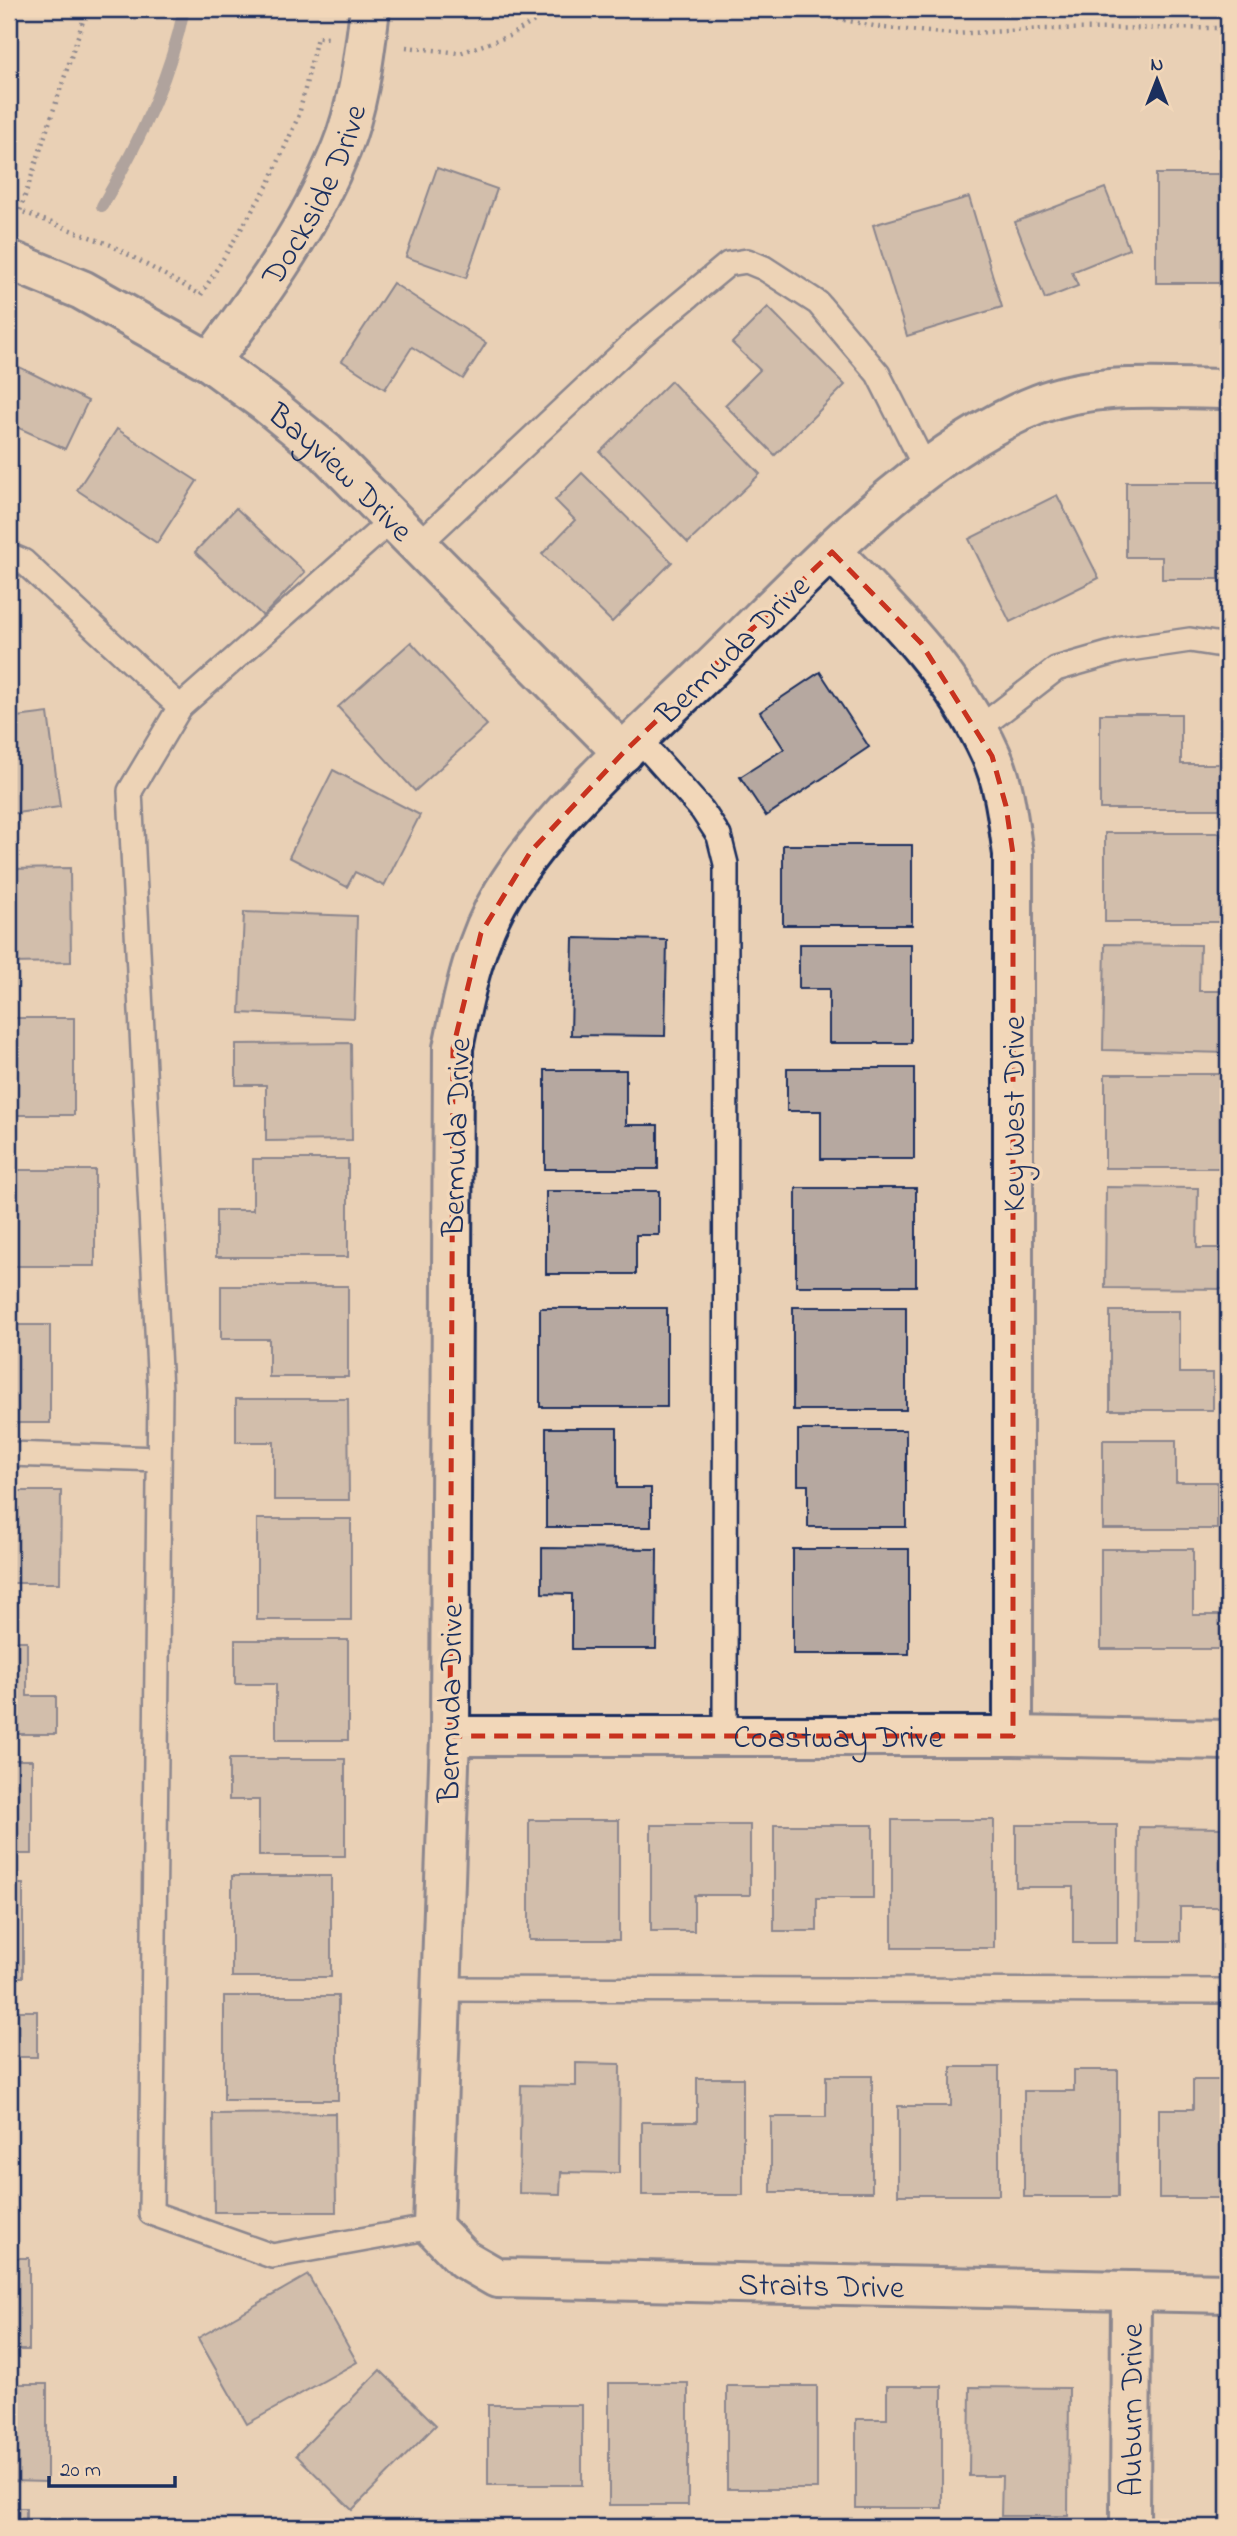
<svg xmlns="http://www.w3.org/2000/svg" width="1237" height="2536" font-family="'Indie Flower',sans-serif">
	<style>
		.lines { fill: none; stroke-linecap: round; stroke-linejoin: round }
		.stream { stroke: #6b6d80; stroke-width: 12 }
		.building { fill: #b6a8a0; stroke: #1b2f5e; stroke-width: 2 }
		.service-casing { stroke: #1b2f5e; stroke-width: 28 }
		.minor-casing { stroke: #1b2f5e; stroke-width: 44 }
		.path { stroke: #1b2f5e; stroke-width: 4.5; stroke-dasharray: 2 5; stroke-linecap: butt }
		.service { stroke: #f2d7b9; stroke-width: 23 }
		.minor { stroke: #f2d7b9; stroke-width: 38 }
		.marked { fill: none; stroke: #c8321e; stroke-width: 5; stroke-dasharray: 14 9; stroke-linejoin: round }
		.labels { text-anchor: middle; stroke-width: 7; stroke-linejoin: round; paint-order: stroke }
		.street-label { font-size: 32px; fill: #1b2f5e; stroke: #f2d7b9 }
	</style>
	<rect width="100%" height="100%" fill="#e9d0b5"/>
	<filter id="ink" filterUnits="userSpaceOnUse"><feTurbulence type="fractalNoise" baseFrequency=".0143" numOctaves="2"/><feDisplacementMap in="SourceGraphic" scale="14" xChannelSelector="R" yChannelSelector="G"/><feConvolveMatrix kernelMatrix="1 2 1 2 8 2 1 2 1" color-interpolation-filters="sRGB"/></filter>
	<g filter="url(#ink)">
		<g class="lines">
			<!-- stream -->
			<path class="stream" d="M102,206C138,145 170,79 184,9"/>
		</g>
		<!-- building -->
		<g class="building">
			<polygon points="437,168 497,189 466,278 406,257"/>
			<rect x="1156" y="174" width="72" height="109"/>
			<polygon points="1105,188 1129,249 1072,272 1078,286 1045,299 1015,222"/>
			<polygon points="969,197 1002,307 907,336 873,225"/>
			<polygon points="393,283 486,343 463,379 412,347 385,389 342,361"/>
			<polygon points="768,307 845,385 775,455 725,405 760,370 732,343"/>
			<polygon points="9,362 88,401 65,449 17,427 9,443"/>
			<polygon points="671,381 760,474 688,543 600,452"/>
			<polygon points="117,429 197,481 157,543 77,490"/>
			<polygon points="582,473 672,562 612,622 542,554 575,520 555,500"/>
			<polygon points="1126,482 1219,482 1219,579 1162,579 1162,557 1126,557"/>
			<polygon points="1057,495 1099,578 1010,622 969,539"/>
			<polygon points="236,508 305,572 263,616 195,552"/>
			<polygon points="411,642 487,725 415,791 338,707"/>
			<polygon points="820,672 869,747 766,816 740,777 784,749 760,712"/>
			<polygon points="48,713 60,807 9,814 9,718"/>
			<polygon points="1100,714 1181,714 1181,764 1220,764 1220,809 1100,809"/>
			<polygon points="333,770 420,815 384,886 355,872 347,887 289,857"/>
			<rect x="1105" y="833" width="115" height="89"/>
			<rect x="783" y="845" width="129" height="80"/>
			<polygon points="70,868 71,962 9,963 9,869"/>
			<polygon points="244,912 357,916 354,1018 240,1013"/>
			<polygon points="573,938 667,940 665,1036 571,1035"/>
			<polygon points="799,944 911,944 911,1043 829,1043 829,989 799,989"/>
			<polygon points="1105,944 1200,945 1199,991 1228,991 1228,1053 1103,1050"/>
			<rect x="9" y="1018" width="65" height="97"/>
			<polygon points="351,1043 352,1140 266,1141 266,1085 236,1085 236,1044"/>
			<polygon points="787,1068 914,1068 914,1159 821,1159 821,1111 787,1111"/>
			<polygon points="545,1070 626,1070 626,1125 658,1125 658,1169 545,1169"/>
			<rect x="1105" y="1074" width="118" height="94"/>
			<polygon points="253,1159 348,1159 348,1257 216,1257 216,1210 253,1210"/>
			<rect x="9" y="1170" width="86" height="96"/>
			<polygon points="1106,1187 1198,1188 1197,1248 1228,1248 1228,1289 1105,1288"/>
			<rect x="796" y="1188" width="120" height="98"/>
			<polygon points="546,1191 659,1191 659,1235 636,1235 636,1274 546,1274"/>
			<polygon points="221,1286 348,1286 348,1377 269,1377 269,1339 221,1339"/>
			<rect x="793" y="1307" width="113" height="103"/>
			<rect x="540" y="1308" width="127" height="99"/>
			<polygon points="1110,1311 1179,1311 1179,1373 1213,1373 1213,1410 1110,1410"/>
			<rect x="9" y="1325" width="41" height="98"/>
			<polygon points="236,1399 348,1399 349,1500 274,1500 274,1442 236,1442"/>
			<polygon points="546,1428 617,1428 617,1488 651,1488 651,1527 546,1527"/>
			<polygon points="798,1430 906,1430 906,1527 808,1527 808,1485 798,1485"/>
			<polygon points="1103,1440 1176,1440 1176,1482 1217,1482 1217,1529 1103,1529"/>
			<polygon points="9,1491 61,1491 60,1583 9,1583"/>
			<rect x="257" y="1519" width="94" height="101"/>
			<polygon points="542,1548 657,1549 656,1649 572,1649 572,1594 542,1593"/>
			<rect x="793" y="1549" width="116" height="105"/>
			<polygon points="1101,1549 1193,1549 1193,1615 1225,1615 1225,1649 1101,1649"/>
			<polygon points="235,1640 348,1640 348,1740 276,1740 276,1684 235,1684"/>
			<polygon points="9,1641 27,1641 27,1696 56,1696 56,1734 9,1734"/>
			<polygon points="229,1759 345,1759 345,1856 259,1856 259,1800 229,1800"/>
			<rect x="9" y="1760" width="23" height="94"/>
			<rect x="529" y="1820" width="90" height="120"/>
			<rect x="892" y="1820" width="102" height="128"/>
			<polygon points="651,1825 750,1825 750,1895 694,1895 694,1931 651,1931"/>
			<polygon points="774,1825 873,1825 873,1898 817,1898 817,1931 774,1931"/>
			<polygon points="1016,1825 1117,1825 1117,1943 1073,1943 1073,1887 1016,1887"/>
			<polygon points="1139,1827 1228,1828 1228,1907 1180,1907 1180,1941 1138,1941"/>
			<rect x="232" y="1876" width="99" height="101"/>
			<rect x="9" y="1884" width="14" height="93"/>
			<rect x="224" y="1996" width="114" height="104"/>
			<rect x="9" y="2011" width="28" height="46"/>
			<polygon points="576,2063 620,2064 619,2173 561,2172 560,2194 519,2193 521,2085 576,2086"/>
			<polygon points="951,2067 999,2067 999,2195 898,2195 898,2106 951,2106"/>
			<polygon points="1074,2070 1118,2070 1118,2197 1024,2197 1024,2091 1074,2091"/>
			<polygon points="826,2076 872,2076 872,2192 771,2192 771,2117 826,2117"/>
			<polygon points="697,2078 743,2078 743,2195 642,2195 642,2122 697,2122"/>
			<polygon points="1193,2080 1228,2080 1228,2198 1159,2198 1159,2109 1193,2109"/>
			<polygon points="335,2113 336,2212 214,2212 213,2114"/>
			<rect x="9" y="2258" width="20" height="92"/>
			<polygon points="308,2275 357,2362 247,2424 198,2338"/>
			<polygon points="380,2370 436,2425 352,2510 296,2455"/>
			<rect x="609" y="2383" width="79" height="122"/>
			<polygon points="9,2384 47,2384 47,2482 9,2481"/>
			<rect x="727" y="2386" width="90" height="103"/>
			<polygon points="887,2386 942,2386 942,2508 856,2508 856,2419 887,2419"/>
			<polygon points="970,2387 1069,2388 1068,2516 1001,2516 1002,2476 969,2476"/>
			<rect x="488" y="2405" width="94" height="80"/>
			<rect x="9" y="2508" width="17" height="19"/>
		</g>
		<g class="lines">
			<defs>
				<g id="service">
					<polyline points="418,545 641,336 728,264 747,261 764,268 818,303 878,374 926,469"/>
					<polyline points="9,555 23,561 180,707 130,791 160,1390 151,2213 272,2256 433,2227"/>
					<polyline points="180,707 393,519"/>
					<polyline points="977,730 1056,669 1122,650 1190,640 1228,646"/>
					<polyline points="638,738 702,810 719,836 726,864 725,1736"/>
					<polyline points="9,1454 159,1459"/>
					<polyline points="442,1989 1228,1991"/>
				</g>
				<g id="minor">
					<path id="s1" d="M9,260L82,290L210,362L266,403L326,452L623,753"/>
					<path id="s2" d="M210,362C261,295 309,228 341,149C359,105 364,56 370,9"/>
					<path id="s3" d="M1228,389C1167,389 1098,381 1039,404C915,452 801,582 706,673C639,737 550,815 503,893C474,941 464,994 453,1048L450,1736L433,2227L464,2259L497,2278L1228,2293"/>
					<path d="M832,552C892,613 955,675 991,755C1005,785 1008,822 1013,854V1736"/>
					<path id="s4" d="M450,1736H1013L1228,1740"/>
					<path id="s5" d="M1130,2527L1131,2291"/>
				</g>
			</defs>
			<!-- service casing -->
			<use href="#service" class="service-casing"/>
			<!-- minor casing -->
			<use href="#minor" class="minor-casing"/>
			<!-- path -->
			<g class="path">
				<polyline points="87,9 20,211 111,245 201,295 269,183 299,115 317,37 328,38"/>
				<polyline points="789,9 884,28 953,34 1043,29 1228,28"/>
				<polyline points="406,47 460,53 509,36 555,9"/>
			</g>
			<!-- service -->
			<use href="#service" class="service"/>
			<!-- minor -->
			<use href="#minor" class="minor"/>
		</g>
	</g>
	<!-- marked area -->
	<path d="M0 0H1237V2536H0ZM832,552L921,643L992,756L1006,806L1013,854V1736H450L453,1048L481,933L531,851L623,753Z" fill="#e9d0b5" fill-opacity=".55" fill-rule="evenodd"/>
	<path class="marked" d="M832,552L921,643L992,756L1006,806L1013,854V1736H450L453,1048L481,933L531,851L623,753Z"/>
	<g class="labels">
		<!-- street labels -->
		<g class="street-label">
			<text dy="11" stroke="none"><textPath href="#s2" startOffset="198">Dockside Drive</textPath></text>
			<text dy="11" stroke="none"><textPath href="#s1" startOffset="397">Bayview Drive</textPath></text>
			<text transform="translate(732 649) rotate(-44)" y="11">Bermuda Drive</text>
			<text transform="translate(1013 1114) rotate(-90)" y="11">Key West Drive</text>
			<text transform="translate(455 1137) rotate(-88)" y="11">Bermuda Drive</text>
			<text transform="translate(449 1703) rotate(-89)" y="11">Bermuda Drive</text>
			<text dy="11" stroke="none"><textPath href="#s4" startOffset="388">Coastway Drive</textPath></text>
			<text dy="11" stroke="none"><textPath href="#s3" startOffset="2672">Straits Drive</textPath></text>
			<text dy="11" stroke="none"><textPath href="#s5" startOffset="117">Auburn Drive</textPath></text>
		</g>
	</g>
	<!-- margin -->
	<rect width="1237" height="2536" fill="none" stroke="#f2d7b9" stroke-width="35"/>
	<rect x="18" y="18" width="1202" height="2501" fill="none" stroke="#1b2f5e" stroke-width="2.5" filter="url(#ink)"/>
	<!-- north arrow -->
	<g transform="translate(1157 80)" stroke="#f2d7b9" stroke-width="5" paint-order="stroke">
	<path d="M0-5L12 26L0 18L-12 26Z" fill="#1b2f5e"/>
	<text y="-10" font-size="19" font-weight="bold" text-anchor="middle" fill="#1b2f5e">N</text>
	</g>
	<!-- scale -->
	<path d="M49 2476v10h126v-10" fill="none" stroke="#1b2f5e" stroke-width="3.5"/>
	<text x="60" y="2476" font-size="21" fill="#1b2f5e" stroke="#f2d7b9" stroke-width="5" paint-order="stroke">20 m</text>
</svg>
